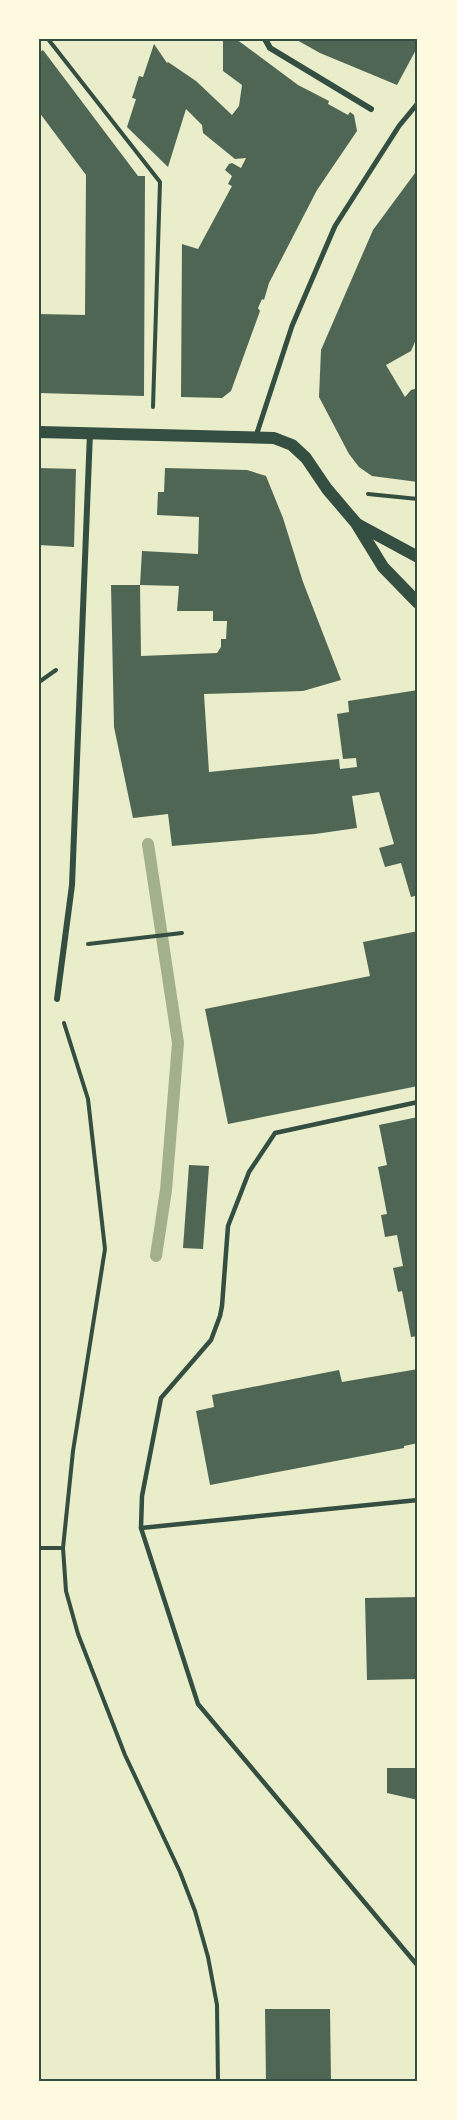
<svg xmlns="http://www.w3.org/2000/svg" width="457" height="2120" font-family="'PT Serif',serif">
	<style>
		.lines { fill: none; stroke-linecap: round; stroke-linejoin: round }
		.stream { stroke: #a3b18a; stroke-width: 12 }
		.building { fill: #4f6655 }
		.path { stroke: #344e41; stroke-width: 4 }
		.service { stroke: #344e41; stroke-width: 4.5 }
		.pedestrian { stroke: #344e41; stroke-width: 5 }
		.minor { stroke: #344e41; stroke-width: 6 }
		.secondary { stroke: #344e41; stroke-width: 12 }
		.neatline { fill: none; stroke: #344e41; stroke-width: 2 }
	</style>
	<rect width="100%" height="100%" fill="#e9edc9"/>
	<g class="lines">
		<!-- stream -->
		<polyline class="stream" points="148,844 178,1043 166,1190 156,1256"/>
	</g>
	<!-- building -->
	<g class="building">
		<polygon points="223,39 236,39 298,85 329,101 328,104 348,115 350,112 354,115 357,131 317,190 269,283 264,300 262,299 258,308 260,311 231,391 222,398 181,397 182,244 198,249 232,186 228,184 232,176 225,170 229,164 232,163 241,168 246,158 235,159 203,133 202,125 186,109 168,167 127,127 136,99 132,98 139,76 143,77 154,44 167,63 168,62 196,81 232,115 239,106 242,85 223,71"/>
		<polygon points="295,39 418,39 418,46 397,85 320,53"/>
		<polygon points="43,50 138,176 145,176 144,396 39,393 39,314 85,315 86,175 39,112 39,53"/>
		<polygon points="418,169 418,335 411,351 386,365 405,397 411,390 418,388 418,482 372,476 359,467 349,454 319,397 321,350 373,230"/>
		<polygon points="39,468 76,469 74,547 39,545"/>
		<polygon points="165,468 247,470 266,476 283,518 303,582 341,680 303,691 204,694 209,772 339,759 340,769 357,767 356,758 343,759 337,714 349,712 348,701 418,690 418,895 411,897 401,863 385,867 379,848 394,844 379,792 352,796 357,828 315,834 172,846 168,814 133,818 114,727 111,585 140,585 141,656 217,653 221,647 221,639 226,639 227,621 213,621 213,611 177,611 179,586 140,585 142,551 198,554 199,517 157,515 158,492 164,492"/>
		<polygon points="418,931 418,1086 228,1124 205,1009 370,976 363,942"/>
		<polygon points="418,1117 418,1336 411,1337 402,1291 398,1292 393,1268 403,1266 397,1235 385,1237 381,1215 387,1214 378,1167 387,1165 379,1125"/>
		<polygon points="189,1165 209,1166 203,1249 183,1248"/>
		<polygon points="418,1369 418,1443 404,1446 404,1448 210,1485 196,1411 214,1407 212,1395 339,1370 342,1382"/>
		<polygon points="418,1597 418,1679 367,1680 365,1598"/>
		<polygon points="387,1768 418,1768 418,1800 387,1793"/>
		<polygon points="265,2009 330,2009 331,2081 266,2081"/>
	</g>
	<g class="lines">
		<!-- path -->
		<g class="path">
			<polyline points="48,39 160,182 153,407"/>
			<polyline points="368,494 418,499"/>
			<polyline points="39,682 56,670"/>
			<polyline points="88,944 182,933"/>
			<polyline points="64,1023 88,1099 105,1249 73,1451 63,1548 66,1591 78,1634 125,1755 180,1872 195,1911 208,1957 217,2005 218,2081"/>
			<polyline points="39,1548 63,1548"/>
		</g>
		<!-- service -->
		<g class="service">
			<polyline points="418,1102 275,1133 249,1172 228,1226 222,1306 220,1316 211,1340 161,1398 142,1496 141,1528 198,1704 418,1966"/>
			<polyline points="141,1528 418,1500"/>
		</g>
		<!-- pedestrian -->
		<polyline class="pedestrian" points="256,436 292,326 335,226 399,126 418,103"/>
		<!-- minor -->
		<g class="minor">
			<polyline points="265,39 270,48 371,109"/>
			<polyline points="57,999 72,885 90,433"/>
		</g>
		<!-- secondary -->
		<g class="secondary">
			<polyline points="39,432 274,438 292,445 306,458 327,489 356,523 383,567 418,603"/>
			<polyline points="357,524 418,557"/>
		</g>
	</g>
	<!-- border -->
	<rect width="457" height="2120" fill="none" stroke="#fefae0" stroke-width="81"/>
	<rect x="40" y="40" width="376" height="2040" class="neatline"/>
</svg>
